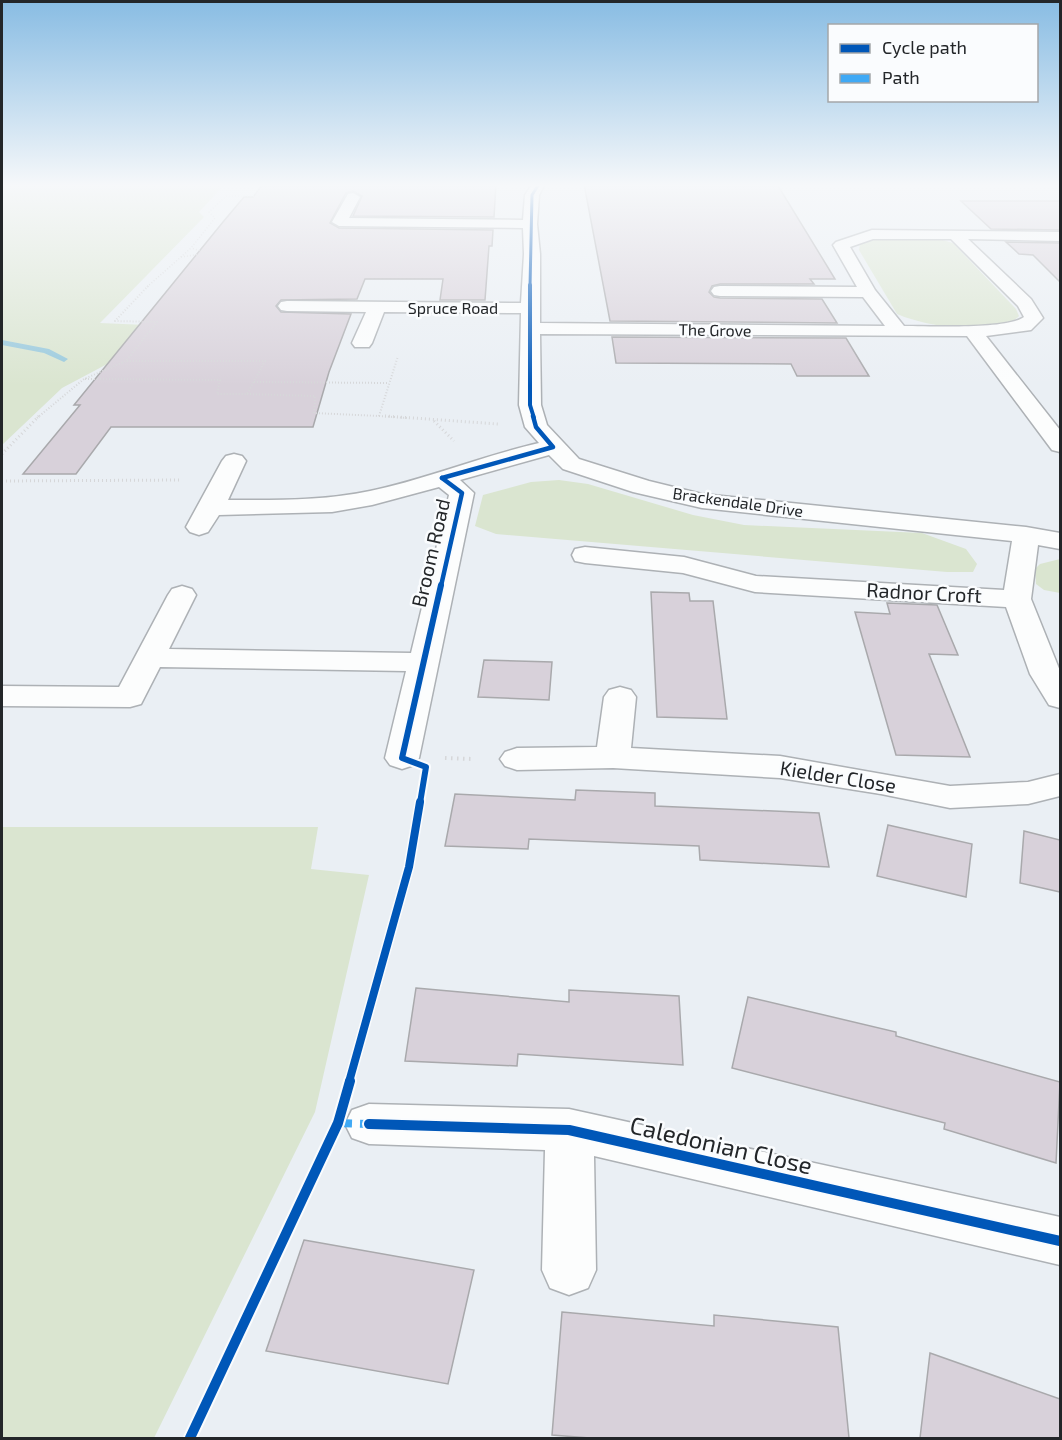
<svg xmlns="http://www.w3.org/2000/svg" width="1062" height="1440" font-family="'Exo 2',sans-serif">
	<style>
		.green { fill: #dae5d0 }
		.lines { fill: none; stroke-linecap: round; stroke-linejoin: round }
		.stream { fill: #99c9dc; fill-rule: evenodd }
		.building { fill: #d8d1da; stroke: #a9a9ac; stroke-width: 1.5 }
		.minor-casing { stroke: #adb1b5; stroke-width: 3 }
		.path-far3 { stroke: #d6d7d9; stroke-width: 1.5; stroke-dasharray: 1 2; stroke-linecap: butt }
		.path-far2 { stroke: #d6d7d9; stroke-width: 2; stroke-dasharray: 1 2; stroke-linecap: butt }
		.path-far1 { stroke: #d6d7d9; stroke-width: 3; stroke-dasharray: 1 3; stroke-linecap: butt }
		.path { stroke: #d6d7d9; stroke-width: 4; stroke-dasharray: 1.5 4.5; stroke-linecap: butt }
		.minor { fill: #fcfdfd; fill-rule: evenodd }
		.quiet { stroke: #3fa9f5; stroke-width: 8; stroke-dasharray: 14 8; stroke-linecap: butt }
		.cycleway-far5-casing { stroke: #fafcfe; stroke-width: 4.5 }
		.cycleway-far4-casing { stroke: #fafcfe; stroke-width: 6 }
		.cycleway-far3-casing { stroke: #fafcfe; stroke-width: 8 }
		.cycleway-far2-casing { stroke: #fafcfe; stroke-width: 10 }
		.cycleway-far1-casing { stroke: #fafcfe; stroke-width: 11 }
		.cycleway-casing { stroke: #fafcfe; stroke-width: 14 }
		.cycleway-far5 { stroke: #0057b8; stroke-width: 3 }
		.cycleway-far4 { stroke: #0057b8; stroke-width: 4 }
		.cycleway-far3 { stroke: #0057b8; stroke-width: 4.5 }
		.cycleway-far2 { stroke: #0057b8; stroke-width: 6 }
		.cycleway-far1 { stroke: #0057b8; stroke-width: 8 }
		.cycleway { stroke: #0057b8; stroke-width: 10 }
		.labels { text-anchor: middle; stroke-width: 5; stroke-linejoin: round; paint-order: stroke }
		.far-street-label { font-size: 16px; fill: #232629; stroke: #fafcfe }
		.street-label { font-size: 20px; fill: #232629; stroke: #fafcfe }
		.near-street-label { font-size: 24px; fill: #232629; stroke: #fafcfe }
	</style>
	<rect width="100%" height="100%" fill="#eaeff4"/>
	<!-- green -->
	<g class="green">
		<polygon points="2,184 225,184 199,212 204,217 100,323 146,325 111,362 62,388 2,445"/>
		<path d="M873,239H939L953,243L1016,309L1019,316C997,339 924,326 897,314L859,250L860,244Z"/>
		<polygon points="559,480 588,484 693,515 744,525 922,533 966,549 977,564 973,572 947,572 496,534 475,526 483,495 531,482"/>
		<polygon points="1060,559 1060,593 1044,590 1036,584 1035,569 1040,564"/>
		<polygon points="2,827 318,827 311,869 369,875 315,1112 154,1438 2,1438"/>
	</g>
	<g class="lines">
		<!-- stream -->
		<g class="stream">
			<polygon points="2,184 9,184 2,189"/>
			<polygon points="2,340 49,349 68,359 64,362 44,353 2,345"/>
		</g>
	</g>
	<!-- building -->
	<g class="building">
		<polygon points="263,184 496,184 494,217 353,216 362,196 353,191 346,193 330,223 339,228 493,230 492,246 489,246 485,300 440,300 443,279 365,279 357,299 281,300 276,306 281,312 351,314 329,372 313,427 111,427 76,474 23,474 80,405 74,405 223,222 244,197 253,197"/>
		<polygon points="584,184 777,184 835,279 810,279 814,284 720,284 712,286 709,292 714,297 720,298 822,299 837,323 610,321"/>
		<polygon points="961,201 1060,201 1060,230 991,229"/>
		<polygon points="1006,242 1060,243 1060,282 1033,255 1019,254"/>
		<polygon points="612,337 846,338 869,376 797,376 791,364 616,363"/>
		<polygon points="651,592 689,593 690,601 713,601 727,719 657,717"/>
		<polygon points="887,603 937,605 958,655 929,654 970,757 896,755 855,612 890,614"/>
		<polygon points="484,660 552,662 549,700 478,697"/>
		<polygon points="576,790 655,793 655,806 819,813 829,867 700,860 699,846 529,839 528,849 445,846 455,794 575,800"/>
		<polygon points="888,825 972,844 966,897 877,876"/>
		<polygon points="1024,831 1060,840 1060,892 1020,883"/>
		<polygon points="416,988 569,1002 569,990 679,996 683,1065 518,1054 517,1066 405,1061"/>
		<polygon points="748,997 896,1032 896,1036 1060,1082 1056,1163 944,1129 945,1123 732,1068"/>
		<polygon points="304,1240 474,1270 448,1384 266,1351"/>
		<polygon points="562,1312 714,1326 714,1315 838,1327 849,1438 590,1438 552,1435"/>
		<polygon points="930,1353 1060,1399 1060,1438 920,1438"/>
	</g>
	<g class="lines">
		<defs>
			<g id="minor">
				<path d="M532,184H545L539,195L537,224L540,254V323L885,326L863,297L720,296L714,295L711,291L714,287L720,286L857,287L833,245L836,242L872,230L1060,232V241L968,239L1031,299L1043,318L1031,330L986,336L1060,430V452L1052,450L967,336L540,334L541,405L547,425L579,459L649,481L702,494L1026,527L1060,533V549L1038,545L1031,599L1060,671V708L1049,705L1030,674L1006,607L755,592L683,573L585,563L575,561L572,555L575,549L585,547L684,557L756,576L1004,590L1012,541L702,508L633,492L563,469L549,455L460,480L474,493L419,758L414,765L402,769L390,765L385,758L406,671L160,667L141,704L130,707L2,706V686L119,687L168,595L172,589L182,586L192,589L196,595L169,649L411,653L449,495L439,487L372,505L332,512L219,515L208,532L199,535L190,532L186,527L222,461L226,456L234,454L242,456L246,461L228,500C275,500 323,501 370,491C427,479 482,456 539,443L525,427L519,405L521,313L384,312L372,343L369,347H355L352,343L366,312L287,311L281,310L278,306L281,302L287,301L521,303L524,254L523,228L339,226L332,222L348,194L353,193L360,197L349,218L523,220L525,195ZM873,239H951L1018,306L1024,317C1007,330 929,326 904,326L875,290L850,247Z"/>
				<polygon points="620,687 631,690 636,697 631,748 780,756 950,786 1028,782 1060,774 1060,796 1028,804 950,808 881,794 780,778 613,768 517,770 505,766 500,759 505,752 517,748 597,747 604,697 609,690"/>
				<polygon points="369,1104 569,1109 1060,1217 1060,1265 594,1156 596,1270 588,1288 569,1295 550,1288 542,1270 545,1150 369,1144 352,1138 345,1124 352,1110"/>
			</g>
		</defs>
		<!-- minor casing -->
		<use href="#minor" class="minor-casing"/>
		<!-- path-far3 -->
		<g class="path-far3">
			<polyline points="208,253 333,253"/>
			<polyline points="181,257 208,253 191,248"/>
			<polyline points="397,276 403,254"/>
			<polyline points="147,287 191,248 215,218 209,212 226,196 315,196"/>
		</g>
		<!-- path-far2 -->
		<g class="path-far2">
			<polyline points="85,379 220,380 217,394 247,394 265,361 126,361"/>
			<polyline points="254,382 389,383"/>
			<polyline points="247,394 315,396 314,413 379,416 398,356"/>
			<polyline points="379,416 408,418"/>
			<polyline points="37,418 84,379 126,361 157,322 115,321 149,285"/>
		</g>
		<!-- path-far1 -->
		<g class="path-far1">
			<polyline points="385,416 498,424"/>
			<polyline points="434,421 454,441"/>
			<polyline points="2,454 39,416"/>
			<polyline points="2,481 182,480"/>
		</g>
		<!-- path -->
		<polyline class="path" points="445,758 473,759"/>
		<!-- minor -->
		<use href="#minor" class="minor"/>
		<!-- quiet -->
		<polyline class="quiet" points="338,1123 369,1124"/>
		<defs>
			<polyline id="cycleway-far5" points="530,287 532,195 539,184"/>
			<polyline id="cycleway-far4" points="530,285 530,405 534,418"/>
			<g id="cycleway-far3">
				<polyline points="442,478 553,447 536,427 533,416"/>
				<polyline points="441,586 462,493 442,478"/>
			</g>
			<polyline id="cycleway-far2" points="420,803 426,767 402,758 441,585"/>
			<polyline id="cycleway-far1" points="349,1082 409,867 420,802"/>
			<g id="cycleway">
				<polyline points="369,1124 569,1130 1060,1241"/>
				<polyline points="190,1438 338,1123 350,1081"/>
			</g>
		</defs>
		<!-- cycleway-far5 casing -->
		<use href="#cycleway-far5" class="cycleway-far5-casing"/>
		<!-- cycleway-far4 casing -->
		<use href="#cycleway-far4" class="cycleway-far4-casing"/>
		<!-- cycleway-far3 casing -->
		<use href="#cycleway-far3" class="cycleway-far3-casing"/>
		<!-- cycleway-far2 casing -->
		<use href="#cycleway-far2" class="cycleway-far2-casing"/>
		<!-- cycleway-far1 casing -->
		<use href="#cycleway-far1" class="cycleway-far1-casing"/>
		<!-- cycleway casing -->
		<use href="#cycleway" class="cycleway-casing"/>
		<!-- cycleway-far5 -->
		<use href="#cycleway-far5" class="cycleway-far5"/>
		<!-- cycleway-far4 -->
		<use href="#cycleway-far4" class="cycleway-far4"/>
		<!-- cycleway-far3 -->
		<use href="#cycleway-far3" class="cycleway-far3"/>
		<!-- cycleway-far2 -->
		<use href="#cycleway-far2" class="cycleway-far2"/>
		<!-- cycleway-far1 -->
		<use href="#cycleway-far1" class="cycleway-far1"/>
		<!-- cycleway -->
		<use href="#cycleway" class="cycleway"/>
	</g>
	<!-- sky -->
	<linearGradient id="sky" x2="0" y2="1"><stop stop-color="#88bce3"/><stop offset="0.48" stop-color="#f6f8fa"/><stop offset="1" stop-color="#f6f8fa" stop-opacity="0"/></linearGradient>
	<rect width="1062" height="386" fill="url(#sky)"/>
	<g class="labels">
		<!-- far-street labels -->
		<g class="far-street-label">
			<text x="453" y="314">Spruce Road</text>
			<text transform="translate(715 330) rotate(1)" y="6">The Grove</text>
			<text transform="translate(738 502) rotate(8)" y="6">Brackendale Drive</text>
		</g>
		<!-- street labels -->
		<g class="street-label">
			<text transform="translate(431 553) rotate(-77)" y="7">Broom Road</text>
			<text transform="translate(924 593) rotate(3)" y="7">Radnor Croft</text>
			<text transform="translate(838 777) rotate(9)" y="7">Kielder Close</text>
		</g>
		<!-- near-street labels -->
		<g class="near-street-label">
			<text transform="translate(721 1146) rotate(13)" y="8">Caledonian Close</text>
		</g>
	</g>
	<!-- border -->
	<rect width="1062" height="1440" fill="none" stroke="#232629" stroke-width="6"/>
	<!-- legend -->
	<rect x="828" y="24" width="210" height="78" fill="#fafcfe" stroke="#a4a6a9" stroke-width="1.5"/>
	<rect x="840" y="44" width="30" height="9" fill="#0057b8" stroke="#a4a6a9" stroke-width="1.5"/>
	<text x="882" y="54" font-size="18" fill="#232629">Cycle path</text>
	<rect x="840" y="74" width="30" height="9" fill="#3fa9f5" stroke="#a4a6a9" stroke-width="1.5"/>
	<text x="882" y="84" font-size="18" fill="#232629">Path</text>
</svg>
